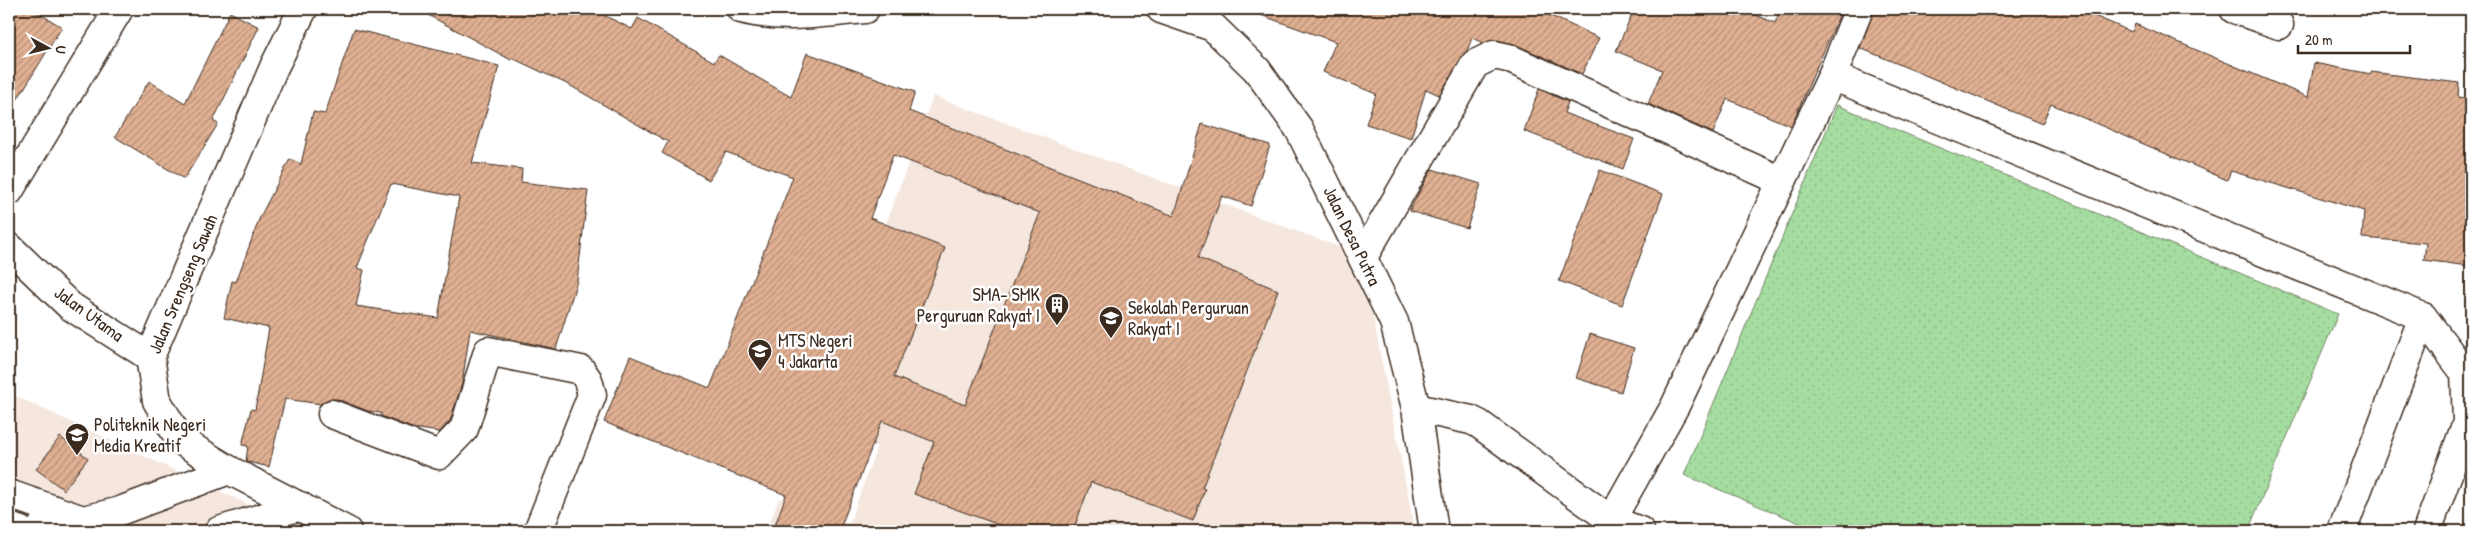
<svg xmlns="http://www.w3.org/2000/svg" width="2480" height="540" font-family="'Patrick Hand',sans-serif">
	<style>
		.built { fill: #f6e7de }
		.grass { fill: url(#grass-dots); stroke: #708460 }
		.building { fill: url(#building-hatch); stroke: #3b2a1e; fill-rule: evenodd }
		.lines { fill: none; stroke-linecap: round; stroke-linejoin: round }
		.minor-casing { stroke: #3b2a1e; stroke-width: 31 }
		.minor { stroke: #fff; stroke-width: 28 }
		.labels { text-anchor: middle; stroke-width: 5; stroke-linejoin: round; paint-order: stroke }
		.street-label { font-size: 18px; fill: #3b2a1e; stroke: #fff }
		.poi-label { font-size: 18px; fill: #3b2a1e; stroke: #fff; text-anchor: start }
	</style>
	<defs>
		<pattern id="grass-dots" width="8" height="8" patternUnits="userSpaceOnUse" patternTransform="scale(1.25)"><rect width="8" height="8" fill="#a5dda1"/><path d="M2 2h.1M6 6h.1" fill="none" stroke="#8fbe8a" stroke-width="1.8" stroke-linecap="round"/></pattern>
		<pattern id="building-hatch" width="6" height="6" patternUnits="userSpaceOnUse" patternTransform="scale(1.25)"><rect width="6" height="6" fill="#e0b092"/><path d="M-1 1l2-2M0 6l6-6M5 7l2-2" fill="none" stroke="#b78f77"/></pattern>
	</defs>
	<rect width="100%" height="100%" fill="#fff"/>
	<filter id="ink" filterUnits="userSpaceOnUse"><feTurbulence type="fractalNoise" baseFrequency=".02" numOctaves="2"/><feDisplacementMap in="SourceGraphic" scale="10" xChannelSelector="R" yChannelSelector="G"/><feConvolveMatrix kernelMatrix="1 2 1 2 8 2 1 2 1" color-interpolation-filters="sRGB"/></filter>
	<g filter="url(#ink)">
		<!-- built -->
		<g class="built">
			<polygon points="933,96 1361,255 1415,531 767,531 779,498 849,524 877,447 813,422"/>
			<polygon points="9,393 282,520 268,531 9,531"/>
		</g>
		<!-- grass -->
		<polygon class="grass" points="1837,105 2338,314 2248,531 1819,531 1684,475"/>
		<!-- building -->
		<g class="building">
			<polygon points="9,9 32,9 62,27 9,113"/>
			<path d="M417,9H591L632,29L638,18L714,62L719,55L791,97L807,53L915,92L909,111L1174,216L1202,124L1270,145L1251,206L1222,196L1198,258L1278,290L1202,488L1205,489L1193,521L1091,482L1073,531H1016L914,494L934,442L882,421L839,531H773L786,495L604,422L630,356L710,388L793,177L726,152L709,180L662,153L668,142L569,85L512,58L511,60ZM893,155L1040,213L965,405L894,377L945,248L870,218Z"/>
			<polygon points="1256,9 1536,9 1599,38 1582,74 1514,44 1497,40 1483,43 1472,38 1467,51 1439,95 1426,89 1411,138 1366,124 1376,94 1323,72 1336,42 1255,13"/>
			<polygon points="1634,9 1741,9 1775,23 1779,13 1769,9 1842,9 1791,126 1727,99 1713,133 1648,104 1662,70 1616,51"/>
			<polygon points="1874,9 2078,9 2132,32 2135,24 2308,97 2314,63 2371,74 2371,72 2459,83 2458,97 2471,99 2471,238 2468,266 2424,260 2426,243 2362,238 2364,211 2231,171 2227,180 2051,104 2042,124 1860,48"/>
			<polygon points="230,12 259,27 213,121 218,124 184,179 115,137 149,81 185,103"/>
			<path d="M354,29L499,66L472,163L522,169L521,182L588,190L577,281L556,349L470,330L462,384L450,421L440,432L412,428L381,416V413L368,411L337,399H329L321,404L285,399L269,467L248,462L246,461L248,446L242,445L251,409L255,410L269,328L224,318L232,281L236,282L260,217L290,159L301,164L313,112L325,114ZM391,184L459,197L438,318L356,306L364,270L357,268Z"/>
			<polygon points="1539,89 1568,102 1564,113 1634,139 1623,169 1524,131"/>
			<polygon points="1432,169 1481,184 1467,228 1409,211"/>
			<polygon points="1600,170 1663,194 1622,305 1559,281"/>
			<polygon points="1590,334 1634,348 1621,392 1576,378"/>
			<polygon points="60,437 88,458 64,490 36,469"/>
		</g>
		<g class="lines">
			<defs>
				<g id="minor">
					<polyline points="303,9 274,67 150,357 157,401 180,440 229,470 347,531"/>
					<path d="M741,9C782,20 823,13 865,9"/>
					<polyline points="1161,9 1213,27 1257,70 1299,129 1394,322 1416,408 1434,531"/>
					<polyline points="1859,9 1832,76 2423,317 2465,373 2467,422 2427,531"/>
					<polyline points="2234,9 2279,25"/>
					<polyline points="9,191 119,9"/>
					<polyline points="9,247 70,306 150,357"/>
					<polyline points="1363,257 1475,64 1494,55 1508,58 1782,181"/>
					<polyline points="1416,408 1471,420 1479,424 1611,520 1640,531"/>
					<polyline points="332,414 439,455 464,429 488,351 581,370 588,380 592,395 538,531"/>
					<polyline points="9,494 83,520 117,512 229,470"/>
					<polyline points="1611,520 1675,406 1832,76"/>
					<polyline points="9,527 21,531"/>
					<polyline points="40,531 51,509"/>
					<polyline points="219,531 300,506"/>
					<polyline points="2342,531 2423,317"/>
				</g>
			</defs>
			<!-- minor casing -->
			<use href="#minor" class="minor-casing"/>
			<!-- minor -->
			<use href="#minor" class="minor"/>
		</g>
	</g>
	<!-- icons -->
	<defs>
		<symbol id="building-pin" viewBox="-11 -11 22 30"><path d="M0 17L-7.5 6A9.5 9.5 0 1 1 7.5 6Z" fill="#3b2a1e" stroke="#fff"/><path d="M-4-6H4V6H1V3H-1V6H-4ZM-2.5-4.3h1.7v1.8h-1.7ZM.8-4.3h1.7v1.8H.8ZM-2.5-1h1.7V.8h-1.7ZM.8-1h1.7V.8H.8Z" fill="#fff"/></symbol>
		<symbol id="school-pin" viewBox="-11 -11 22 30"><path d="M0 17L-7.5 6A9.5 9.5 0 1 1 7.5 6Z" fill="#3b2a1e" stroke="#fff"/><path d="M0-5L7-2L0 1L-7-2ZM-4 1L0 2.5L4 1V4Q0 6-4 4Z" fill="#fff"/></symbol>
		<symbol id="university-pin" viewBox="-11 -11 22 30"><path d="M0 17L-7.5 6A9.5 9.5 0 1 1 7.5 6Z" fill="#3b2a1e" stroke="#fff"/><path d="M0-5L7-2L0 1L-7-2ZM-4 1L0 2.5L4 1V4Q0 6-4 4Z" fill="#fff"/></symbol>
	</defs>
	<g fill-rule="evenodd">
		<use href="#building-pin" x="1043" y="291" width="28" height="38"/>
		<use href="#school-pin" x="1097" y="304" width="28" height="38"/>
		<use href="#school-pin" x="746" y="337" width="28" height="38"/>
		<use href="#university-pin" x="63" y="421" width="28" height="38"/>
	</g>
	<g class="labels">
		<!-- street labels -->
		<g class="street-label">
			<text transform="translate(1352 236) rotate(64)" y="6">Jalan Desa Putra</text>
			<text transform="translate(183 284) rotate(-67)" y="6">Jalan Srengseng Sawah</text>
			<text transform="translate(89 314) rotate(36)" y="6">Jalan Utama</text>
		</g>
		<!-- poi labels -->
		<g class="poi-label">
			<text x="1040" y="301" text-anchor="end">SMA- SMK<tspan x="1040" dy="21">Perguruan Rakyat I</tspan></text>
			<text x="1128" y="314">Sekolah Perguruan<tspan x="1128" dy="21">Rakyat I</tspan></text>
			<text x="778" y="347">MTS Negeri<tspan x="778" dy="21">4 Jakarta</tspan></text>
			<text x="94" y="431">Politeknik Negeri<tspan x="94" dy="21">Media Kreatif</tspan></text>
		</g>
	</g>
	<!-- margin -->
	<rect width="2480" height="540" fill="none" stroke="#fff" stroke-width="30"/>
	<rect x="15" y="15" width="2450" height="510" fill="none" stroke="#3b2a1e" stroke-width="2" filter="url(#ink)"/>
	<!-- north arrow -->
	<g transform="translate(48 48) rotate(97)" stroke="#ffffff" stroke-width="4" paint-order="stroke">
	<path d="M0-4L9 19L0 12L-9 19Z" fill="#3b2a1e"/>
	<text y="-8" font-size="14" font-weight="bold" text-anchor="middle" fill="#3b2a1e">U</text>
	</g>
	<!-- scale -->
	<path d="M2298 45v8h112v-8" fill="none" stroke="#3b2a1e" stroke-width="2.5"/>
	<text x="2305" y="45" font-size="15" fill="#3b2a1e" stroke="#ffffff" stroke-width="4" paint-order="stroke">20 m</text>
</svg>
